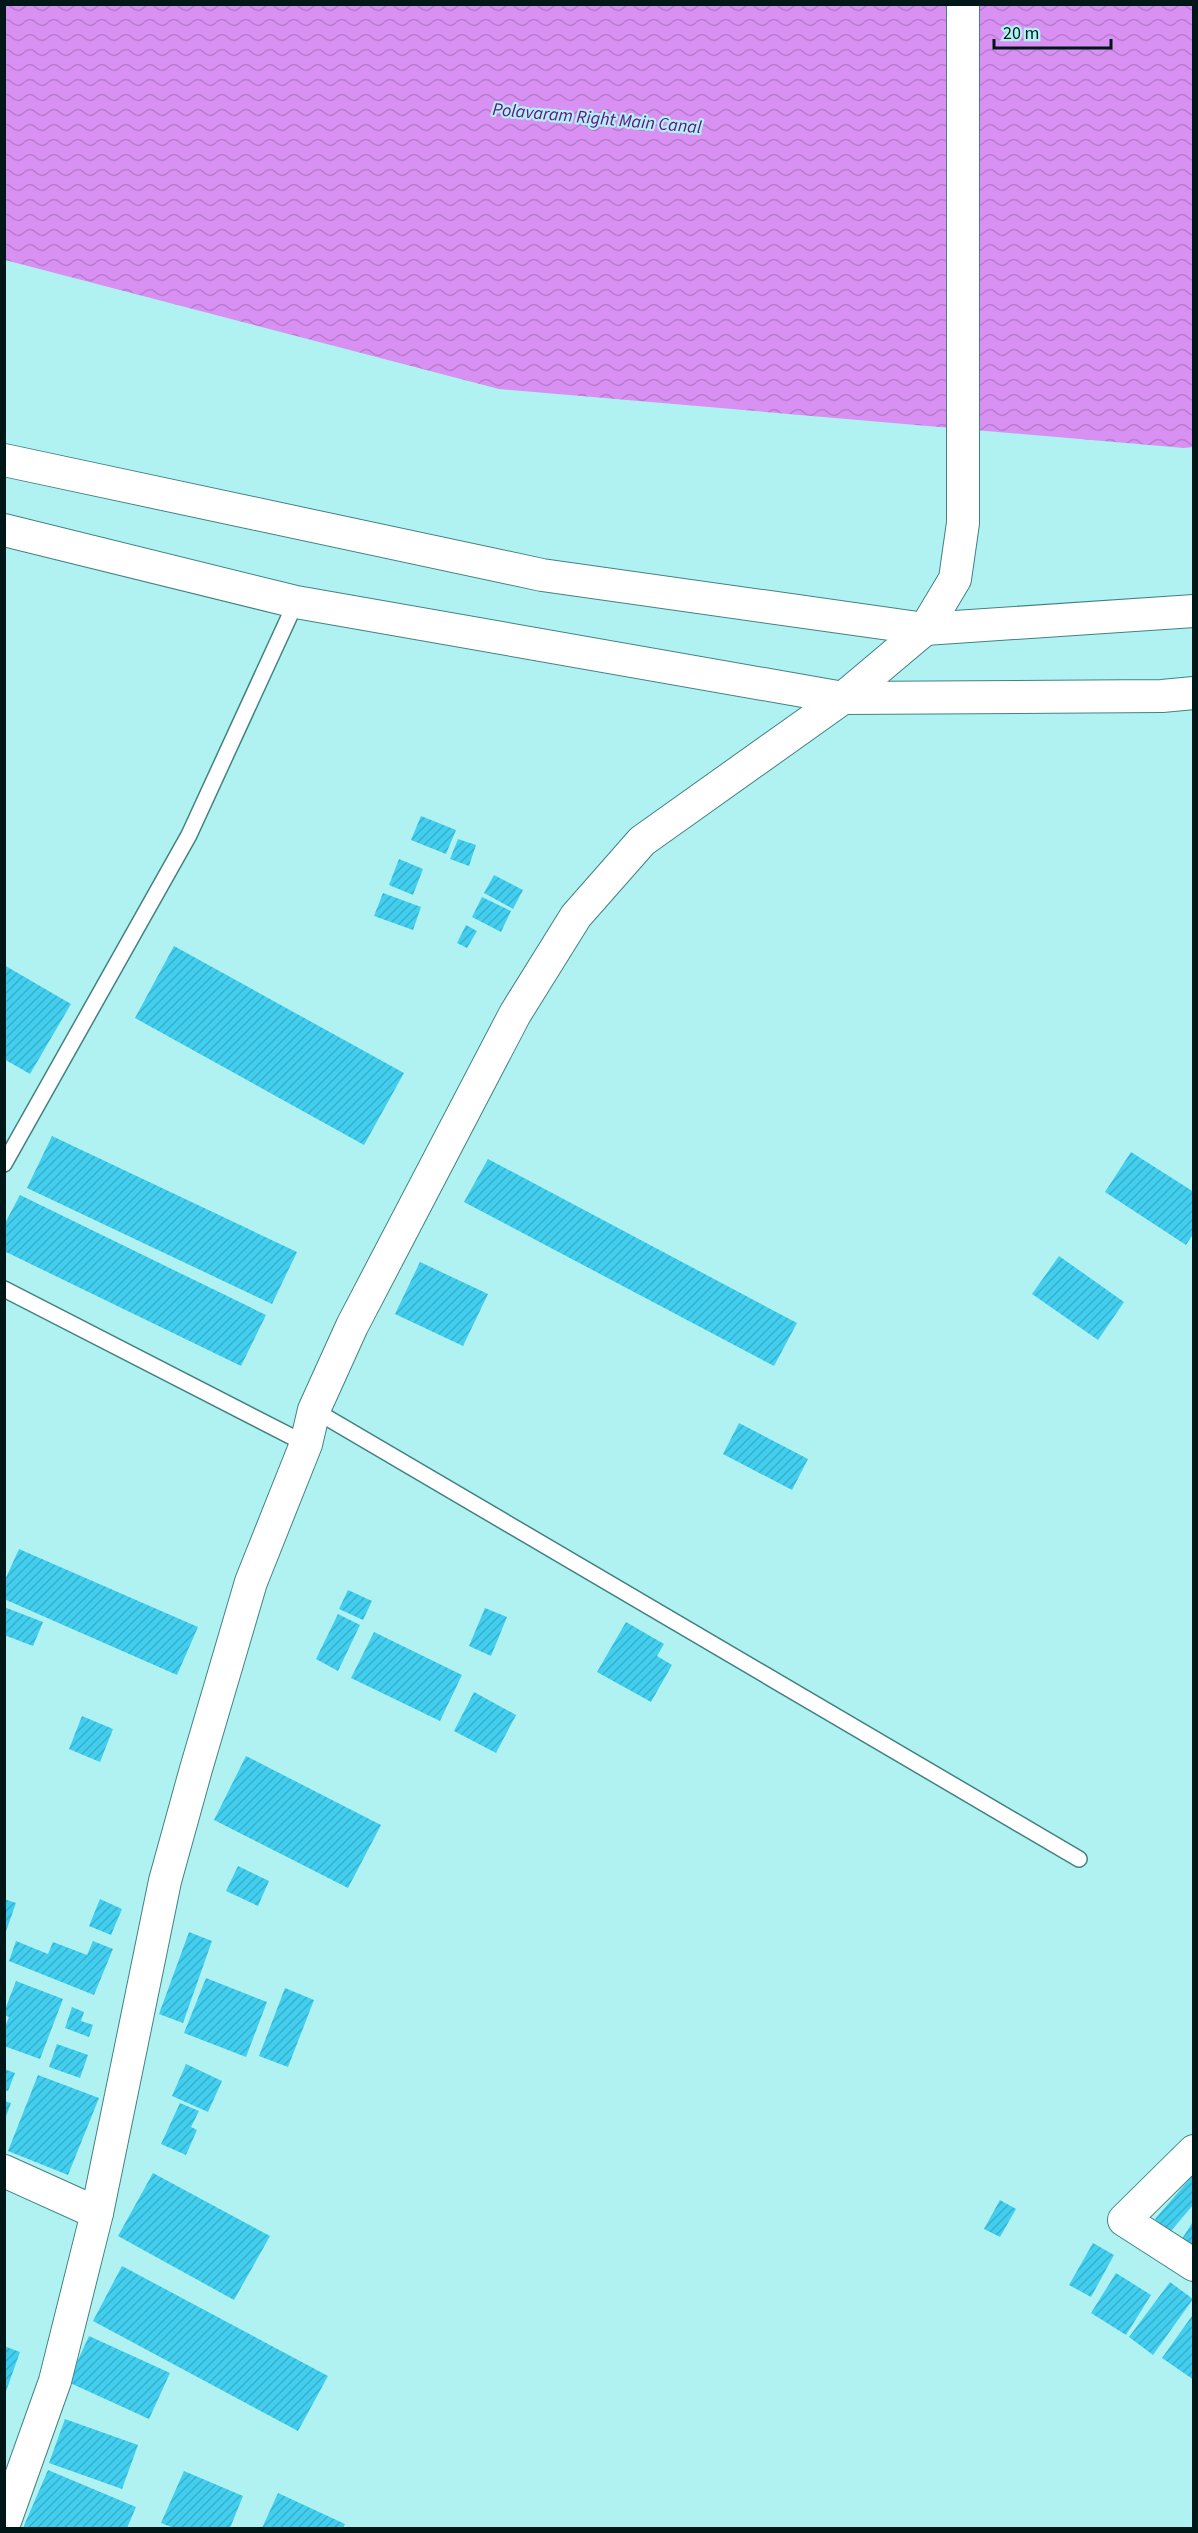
<svg xmlns="http://www.w3.org/2000/svg" width="1198" height="2533" font-family="'Source Sans 3',sans-serif">
	<style>
		.water { fill: url(#water-waves) }
		.building { fill: url(#building-hatch) }
		.lines { fill: none; stroke-linecap: round; stroke-linejoin: round }
		.lane-casing { stroke: #428283; stroke-width: 18 }
		.street-casing { stroke: #428283; stroke-width: 34 }
		.lane { stroke: #fff; stroke-width: 15 }
		.street { stroke: #fff; stroke-width: 32 }
		.labels { text-anchor: middle; stroke-width: 4.5; stroke-linejoin: round; paint-order: stroke }
		.water-label { font-size: 18px; font-style: italic; fill: #6c0d87; stroke: #b0f2f2 }
	</style>
	<defs>
		<pattern id="water-waves" width="16" height="10" patternUnits="userSpaceOnUse" patternTransform="scale(1.5)"><rect width="16" height="10" fill="#d890f2"/><path d="M0 5q4-4 8 0t8 0" fill="none" stroke="#b87bcf"/></pattern>
		<pattern id="building-hatch" width="6" height="6" patternUnits="userSpaceOnUse" patternTransform="scale(1.5)"><rect width="6" height="6" fill="#42ceee"/><path d="M-1 1l2-2M0 6l6-6M5 7l2-2" fill="none" stroke="#38b0cb"/></pattern>
	</defs>
	<rect width="100%" height="100%" fill="#b0f2f2"/>
	<!-- water -->
	<polygon class="water" points="4,5 1193,5 1193,447 1184,448 499,389 5,260"/>
	<!-- building -->
	<g class="building">
		<polygon points="421,816 456,830 446,854 411,840"/>
		<polygon points="458,839 476,845 469,866 450,859"/>
		<polygon points="399,859 423,869 413,895 389,885"/>
		<polygon points="494,875 523,890 513,909 484,893"/>
		<polygon points="383,893 421,907 413,930 374,916"/>
		<polygon points="482,897 511,911 501,932 472,917"/>
		<polygon points="466,925 477,931 467,948 457,943"/>
		<polygon points="174,946 404,1073 364,1145 135,1018"/>
		<polygon points="4,965 71,1004 30,1074 4,1059"/>
		<polygon points="52,1136 297,1252 272,1304 27,1188"/>
		<polygon points="1131,1152 1194,1192 1194,1233 1186,1245 1105,1192"/>
		<polygon points="488,1159 797,1323 774,1366 464,1202"/>
		<polygon points="20,1195 266,1315 241,1366 4,1251 4,1225"/>
		<polygon points="1059,1256 1124,1302 1098,1340 1032,1294"/>
		<polygon points="420,1262 488,1294 463,1346 395,1314"/>
		<polygon points="739,1423 808,1459 792,1490 723,1454"/>
		<polygon points="19,1549 198,1627 177,1675 4,1599 4,1582"/>
		<polygon points="348,1590 372,1601 363,1620 339,1609"/>
		<polygon points="4,1607 43,1622 33,1646 4,1635"/>
		<polygon points="485,1608 507,1617 491,1656 469,1646"/>
		<polygon points="338,1614 360,1625 338,1671 316,1659"/>
		<polygon points="626,1622 664,1644 657,1656 672,1665 651,1702 597,1672"/>
		<polygon points="374,1632 462,1675 440,1721 351,1678"/>
		<polygon points="474,1692 516,1715 496,1753 454,1731"/>
		<polygon points="82,1716 113,1729 100,1762 69,1749"/>
		<polygon points="246,1756 381,1825 348,1888 214,1820"/>
		<polygon points="238,1866 269,1881 258,1906 226,1891"/>
		<polygon points="4,1899 16,1903 5,1934 4,1934"/>
		<polygon points="100,1899 122,1909 111,1935 89,1926"/>
		<polygon points="189,1932 212,1941 183,2023 159,2014"/>
		<polygon points="16,1941 48,1954 53,1942 87,1955 93,1941 113,1949 94,1995 9,1961"/>
		<polygon points="206,1978 267,2002 246,2057 184,2033"/>
		<polygon points="16,1981 63,1999 40,2059 4,2046 4,2029 9,2017 4,2015 4,2012"/>
		<polygon points="285,1988 314,2000 288,2067 259,2056"/>
		<polygon points="72,2007 84,2012 81,2021 93,2025 89,2037 65,2028"/>
		<polygon points="57,2044 88,2055 80,2078 49,2067"/>
		<polygon points="186,2064 222,2081 208,2112 172,2096"/>
		<polygon points="4,2069 15,2073 8,2091 4,2090"/>
		<polygon points="38,2075 99,2098 68,2175 8,2151"/>
		<polygon points="4,2101 11,2103 5,2119 4,2119"/>
		<polygon points="180,2103 199,2111 191,2127 197,2130 186,2155 161,2144"/>
		<polygon points="153,2173 270,2236 234,2300 118,2236"/>
		<polygon points="1194,2174 1194,2204 1170,2232 1155,2219"/>
		<polygon points="1000,2200 1016,2209 1000,2237 984,2229"/>
		<polygon points="1194,2220 1194,2250 1180,2242"/>
		<polygon points="1093,2243 1114,2255 1091,2297 1069,2285"/>
		<polygon points="122,2266 328,2376 298,2431 93,2321"/>
		<polygon points="1116,2273 1151,2295 1126,2335 1091,2313"/>
		<polygon points="1170,2282 1193,2299 1153,2355 1129,2337"/>
		<polygon points="1194,2313 1194,2380 1162,2358"/>
		<polygon points="89,2336 170,2373 149,2419 68,2382"/>
		<polygon points="4,2346 20,2352 5,2394 4,2394"/>
		<polygon points="65,2419 138,2445 122,2489 49,2463"/>
		<polygon points="48,2470 136,2507 127,2528 23,2528"/>
		<polygon points="184,2471 243,2496 230,2528 174,2528 161,2523"/>
		<polygon points="278,2493 345,2524 343,2528 262,2528"/>
	</g>
	<g class="lines">
		<defs>
			<g id="lane">
				<polyline points="4,1164 189,835 296,602"/>
				<polyline points="4,1289 306,1444"/>
				<polyline points="314,1410 1079,1859"/>
			</g>
			<g id="street">
				<polyline points="4,460 542,575 925,629 1194,611"/>
				<polyline points="4,530 296,602 843,698 1162,696 1194,693"/>
				<polyline points="1194,2151 1124,2220 1194,2265"/>
				<polyline points="4,2171 97,2213"/>
				<polyline points="4,2524 55,2381 97,2213 165,1881 196,1769 251,1582 306,1444 314,1410 352,1326 515,1014 576,916 642,841 843,698 925,629 955,579 963,523 963,4"/>
			</g>
		</defs>
		<!-- lane casing -->
		<use href="#lane" class="lane-casing"/>
		<!-- street casing -->
		<use href="#street" class="street-casing"/>
		<!-- lane -->
		<use href="#lane" class="lane"/>
		<!-- street -->
		<use href="#street" class="street"/>
	</g>
	<g class="labels">
		<!-- water labels -->
		<g class="water-label">
			<text transform="translate(597 118) rotate(5)" y="6">Polavaram Right Main Canal</text>
		</g>
	</g>
	<!-- border -->
	<rect width="1198" height="2533" fill="none" stroke="#001718" stroke-width="12"/>
	<!-- scale -->
	<path d="M994 39v9h117v-9" fill="none" stroke="#001718" stroke-width="3"/>
	<text x="1003" y="39" font-size="18" fill="#001718" stroke="#b0f2f2" stroke-width="4.5" paint-order="stroke">20 m</text>
</svg>
